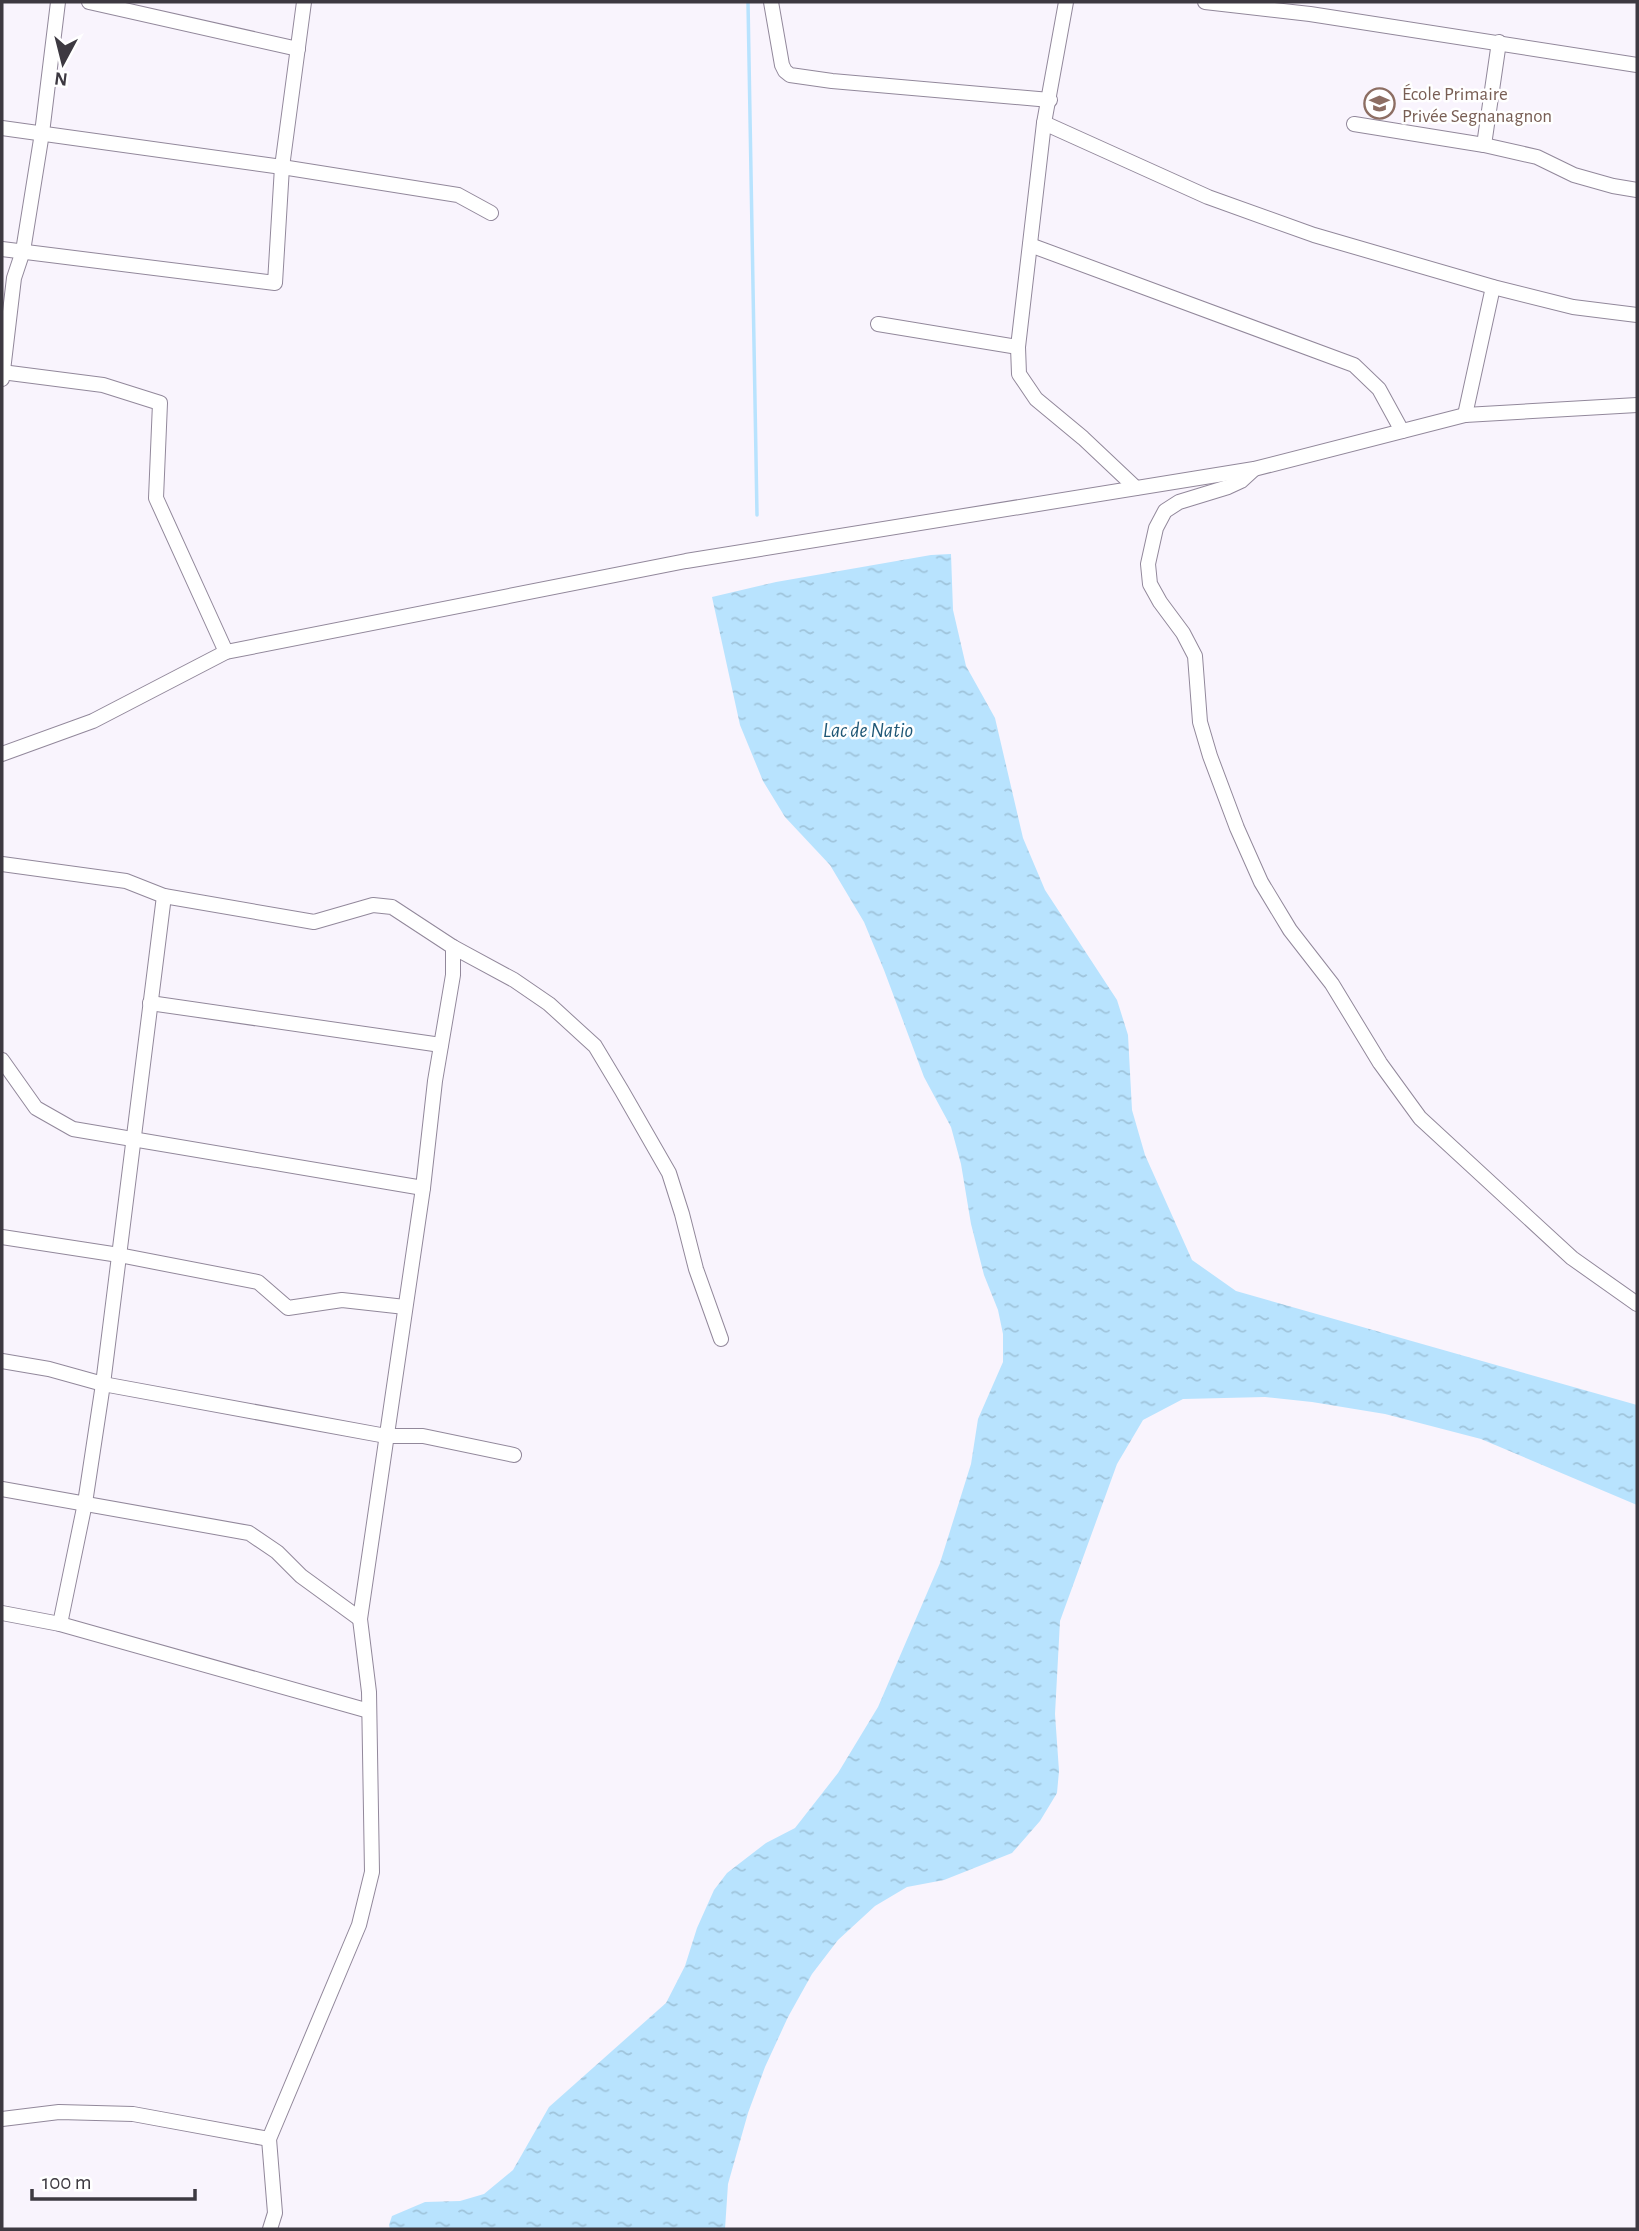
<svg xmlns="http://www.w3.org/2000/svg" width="1639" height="2231" font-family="'Alegreya Sans',sans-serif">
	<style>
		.water { fill: url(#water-ripples) }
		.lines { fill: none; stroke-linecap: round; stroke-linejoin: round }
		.stream { stroke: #b8e3fe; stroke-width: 3.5 }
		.minor-casing { stroke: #92889b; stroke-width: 16 }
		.minor { stroke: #fff; stroke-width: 14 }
		.labels { text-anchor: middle; stroke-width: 5; stroke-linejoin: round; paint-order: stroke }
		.education-label { font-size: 19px; fill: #785e54; stroke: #fff; text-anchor: start }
		.water-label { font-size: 21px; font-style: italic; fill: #1f5776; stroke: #fff }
	</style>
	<defs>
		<pattern id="water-ripples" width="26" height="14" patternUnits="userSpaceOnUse" patternTransform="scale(1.75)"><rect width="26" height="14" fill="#b8e3fe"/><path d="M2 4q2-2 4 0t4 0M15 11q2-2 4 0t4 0" fill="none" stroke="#9fc4db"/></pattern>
	</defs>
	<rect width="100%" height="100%" fill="#f9f4fd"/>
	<!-- water -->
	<polygon class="water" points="951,554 953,610 966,666 995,718 1023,838 1045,890 1117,1000 1128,1035 1132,1110 1145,1155 1192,1260 1236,1291 1637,1405 1637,1505 1481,1439 1385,1414 1312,1402 1265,1397 1183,1399 1143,1420 1117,1464 1060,1621 1055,1714 1059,1771 1057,1793 1040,1821 1012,1853 944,1880 907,1887 875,1906 838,1940 812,1974 788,2017 765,2067 748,2113 728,2184 725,2229 390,2229 389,2225 392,2216 425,2202 460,2201 484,2194 513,2170 549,2107 666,2003 685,1966 697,1928 714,1890 727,1873 766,1843 795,1828 838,1773 878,1707 940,1563 971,1464 978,1419 1003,1362 1003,1334 998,1310 984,1275 971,1224 961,1164 951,1127 924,1077 884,970 864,922 830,865 785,817 763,781 740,725 712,597 776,582 931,555"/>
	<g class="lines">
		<!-- stream -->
		<polyline class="stream" points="748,2 757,515"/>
		<defs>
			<g id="minor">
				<polyline points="89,2 298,49"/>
				<polyline points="771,2 782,65 785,71 790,75 832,81 1050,100"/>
				<polyline points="1066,2 1044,123 1018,347 1019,374 1036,399 1083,438 1136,488"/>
				<polyline points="1205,2 1310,14 1637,65"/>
				<polyline points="1044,123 1208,197 1314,235 1493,287 1573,307 1637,315"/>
				<polyline points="1354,124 1484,145 1537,157 1574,175 1613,186 1637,190"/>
				<polyline points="2,128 282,167 458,195 491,213"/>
				<polyline points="1484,145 1499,42"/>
				<polyline points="1030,245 1354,365 1379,389 1402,431"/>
				<polyline points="2,249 275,283 282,167 304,2"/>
				<polyline points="878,324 1018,347"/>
				<polyline points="2,372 103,385 160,403 156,498 226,652"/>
				<polyline points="2,379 14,278 23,251 42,133 58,2"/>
				<polyline points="1465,415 1493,287"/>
				<polyline points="1253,470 1241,481 1228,487 1179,502 1165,511 1156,528 1148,564 1150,584 1160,602 1183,633 1195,656 1200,722 1210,756 1237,828 1261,882 1290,930 1332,984 1380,1063 1420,1118 1572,1258 1637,1304"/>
				<polyline points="2,754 93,721 226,652 686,561 1254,469 1465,415 1637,405"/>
				<polyline points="2,864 126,881 164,896 314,922 373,905 392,907 453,947 514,980 549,1004 595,1046 622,1091 669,1173 682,1214 696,1269 721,1339"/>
				<polyline points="150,1003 441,1045"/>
				<polyline points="2,1060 36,1108 73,1129 423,1188"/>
				<polyline points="2,1237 119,1255 258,1282 288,1308 342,1300 405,1307"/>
				<polyline points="2,1361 49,1369 103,1384 386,1436 423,1436 514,1455"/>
				<polyline points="2,1489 249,1533 277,1552 301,1576 360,1619"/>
				<polyline points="2,1613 60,1624 369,1711"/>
				<polyline points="60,1624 85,1503 103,1384 164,896"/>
				<polyline points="2,2119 59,2112 133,2114 269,2139"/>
				<polyline points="270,2229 275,2213 269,2139 359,1925 372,1872 369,1692 360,1619 423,1188 435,1081 453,975 453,947"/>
			</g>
		</defs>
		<!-- minor casing -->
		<use href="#minor" class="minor-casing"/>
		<!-- minor -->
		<use href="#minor" class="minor"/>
	</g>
	<!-- icons -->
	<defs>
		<symbol id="school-ring" viewBox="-11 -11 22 22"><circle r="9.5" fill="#fff" stroke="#8d6e63" stroke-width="1.5"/><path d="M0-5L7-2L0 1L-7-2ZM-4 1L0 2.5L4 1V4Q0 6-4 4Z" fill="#8d6e63"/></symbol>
	</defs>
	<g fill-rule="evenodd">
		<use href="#school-ring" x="1362" y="86" width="35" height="35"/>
	</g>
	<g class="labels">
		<!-- education labels -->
		<g class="education-label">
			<text x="1402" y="100">École Primaire<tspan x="1402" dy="22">Privée Segnanagnon</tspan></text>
		</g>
		<!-- water labels -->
		<g class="water-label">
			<text x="868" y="737">Lac de Natio</text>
		</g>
	</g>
	<!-- border -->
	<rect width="1639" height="2231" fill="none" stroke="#3d3941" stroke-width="7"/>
	<!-- north arrow -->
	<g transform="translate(63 63) rotate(187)" stroke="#ffffff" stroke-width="5" paint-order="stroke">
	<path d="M0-5L12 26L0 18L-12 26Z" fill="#3d3941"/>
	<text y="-10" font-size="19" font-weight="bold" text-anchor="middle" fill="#3d3941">N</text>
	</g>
	<!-- scale -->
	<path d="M32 2189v10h163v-10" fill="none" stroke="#3d3941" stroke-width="3.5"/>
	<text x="42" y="2189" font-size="21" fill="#3d3941" stroke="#ffffff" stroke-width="5" paint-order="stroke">100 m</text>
</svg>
